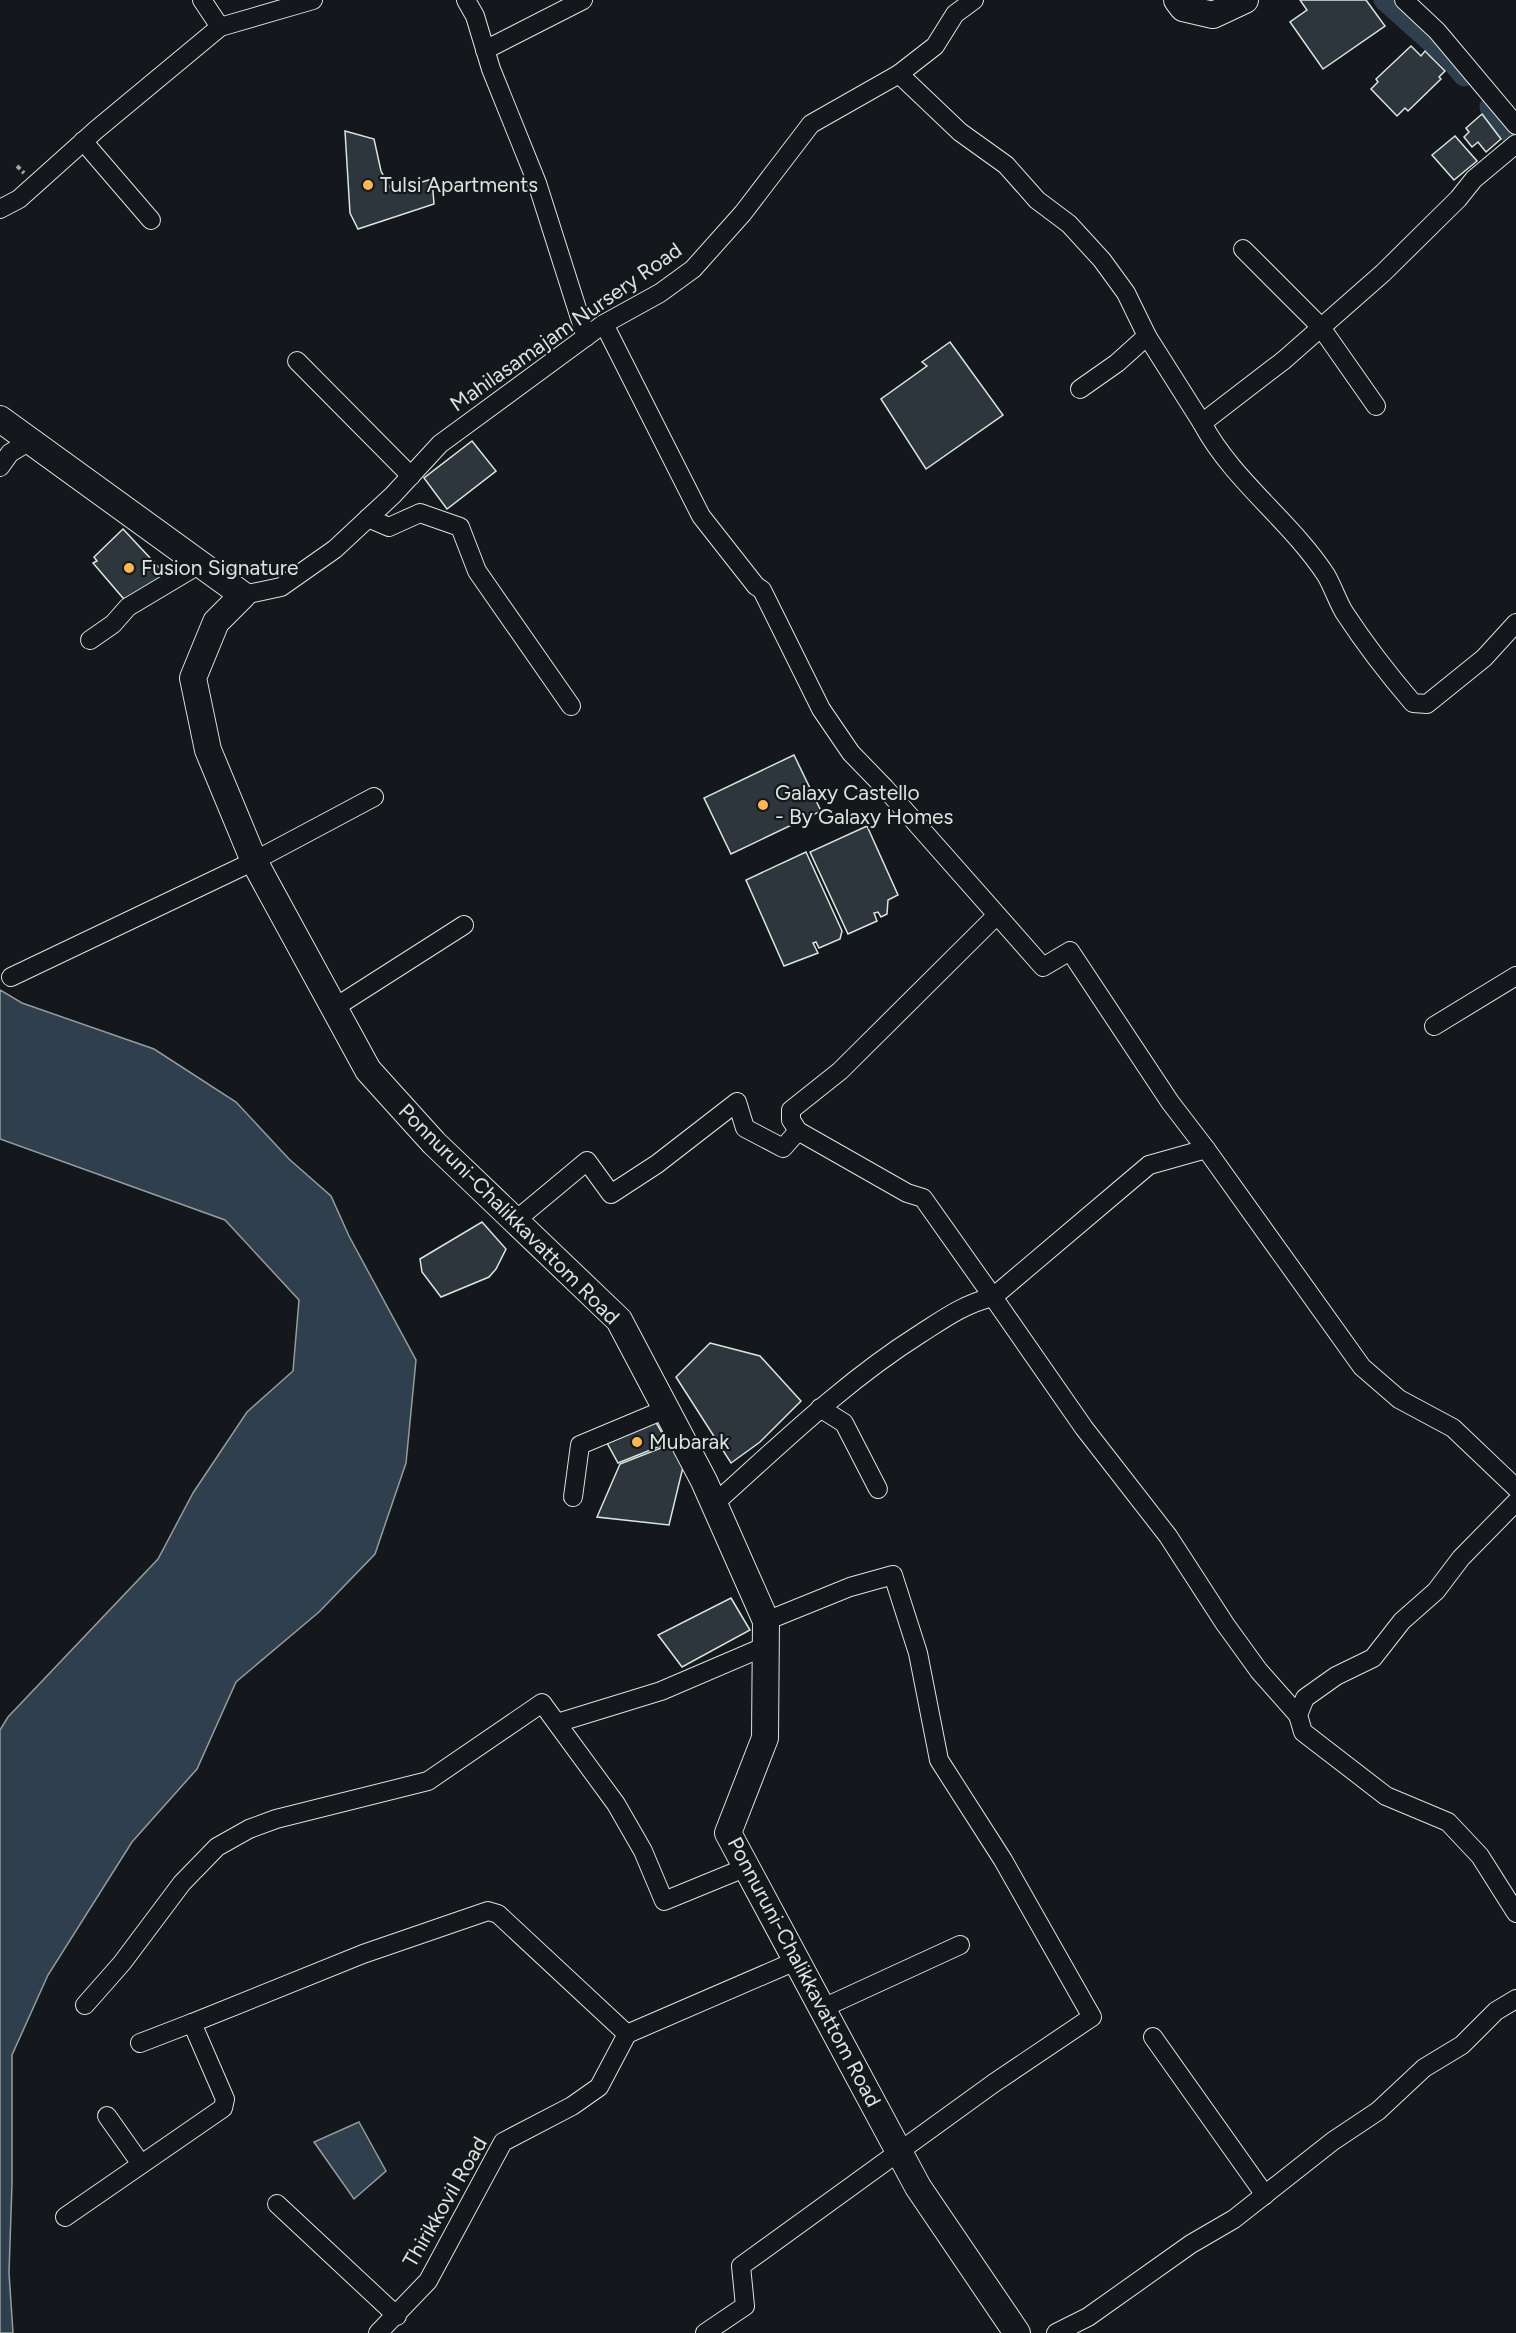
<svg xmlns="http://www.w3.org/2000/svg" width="1516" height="2333" font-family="Figtree,sans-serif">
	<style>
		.water { fill: #2f3f4d; stroke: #939e99; stroke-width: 1.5 }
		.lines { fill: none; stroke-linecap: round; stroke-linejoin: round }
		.canal { stroke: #2f3f4d; stroke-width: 21 }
		.building { fill: #2c363c; stroke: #d8e6dc; stroke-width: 1.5 }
		.street-casing { stroke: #d8e6dc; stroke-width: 20 }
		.secondary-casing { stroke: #d8e6dc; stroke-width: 28 }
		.path { stroke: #9da8a2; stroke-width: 4; stroke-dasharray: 4.5 3; stroke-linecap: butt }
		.street { stroke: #14181c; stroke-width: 18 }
		.secondary { stroke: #14181c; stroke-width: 26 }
		.poi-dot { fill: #ffb74d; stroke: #14181c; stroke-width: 2 }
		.labels { text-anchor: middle; stroke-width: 4.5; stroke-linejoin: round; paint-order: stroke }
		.poi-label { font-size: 21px; fill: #d8e6dc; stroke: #14181c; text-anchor: start }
		.street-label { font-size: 21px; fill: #d8e6dc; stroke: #14181c }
	</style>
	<rect width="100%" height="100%" fill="#14181c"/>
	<!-- water -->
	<g class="water">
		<polygon points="0,990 22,1003 154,1049 236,1102 289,1159 331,1196 349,1236 416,1360 406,1463 375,1554 319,1612 236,1682 197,1769 132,1842 48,1975 12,2055 12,2184 9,2273 13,2333 0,2333 0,1730 8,1717 158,1559 193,1493 247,1412 293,1371 299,1300 225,1220 0,1139"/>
		<polygon points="359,2122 386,2171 354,2199 314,2142"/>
	</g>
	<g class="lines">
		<!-- canal -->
		<g class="canal">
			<polyline points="1384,0 1449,58 1464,76"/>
			<polyline points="1490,107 1516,141"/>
		</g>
	</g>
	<!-- building -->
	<g class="building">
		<polygon points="1300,0 1366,0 1385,26 1323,69 1290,22 1307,10"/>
		<polygon points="1411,46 1421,56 1425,51 1445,71 1439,77 1441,79 1408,111 1405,108 1397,116 1371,89 1378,82 1376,79"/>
		<polygon points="1482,114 1501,139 1486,152 1478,142 1472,147 1464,137 1469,132 1466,128"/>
		<polygon points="345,131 374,139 381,171 392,191 432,179 434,204 358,229 350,213"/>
		<polygon points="1455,136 1477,161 1454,180 1432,155"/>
		<polygon points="950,342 1003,415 926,469 881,399 927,366 922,362"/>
		<polygon points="472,441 496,471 447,509 424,478"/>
		<polygon points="123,529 165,574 130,600 123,598 93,563 97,561 94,557"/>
		<polygon points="794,755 821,811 731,854 704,798"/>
		<polygon points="867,826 898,895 888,900 887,914 881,917 878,912 874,913 877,921 848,934 810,852"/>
		<polygon points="806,852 842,931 840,939 819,948 816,942 813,943 818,953 784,966 746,880"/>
		<polygon points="482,1222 506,1249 496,1269 489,1277 441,1297 422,1272 420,1259"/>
		<polygon points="710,1343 760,1356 801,1401 760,1442 731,1463 676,1377"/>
		<polygon points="654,1419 668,1443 618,1463 606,1441"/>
		<polygon points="671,1444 683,1467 669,1525 597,1517 620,1464"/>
		<polygon points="731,1598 750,1630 682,1667 658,1635"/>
	</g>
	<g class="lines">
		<defs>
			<g id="street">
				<polyline points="202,0 220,27"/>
				<polyline points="466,0 475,16 491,69 537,183 586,337"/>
				<polyline points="1404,0 1437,31 1516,125"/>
				<polyline points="485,50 583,0"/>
				<polyline points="899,74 960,132 1006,165 1037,200 1069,224 1102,260 1126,293 1147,336"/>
				<polyline points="83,141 151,220"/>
				<polyline points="0,209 19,199 96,130 220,27 313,0"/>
				<polyline points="1243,249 1320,326 1376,406"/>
				<polyline points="604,324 701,516 756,586 762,590 821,709 851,753 885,788 1043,967 1070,951 1170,1102 1206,1149 1149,1165 993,1297 923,1198 907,1193 798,1131 791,1120 791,1110 840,1071 997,915"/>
				<polyline points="297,361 411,476"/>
				<polyline points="1080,389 1117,363 1147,336 1202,423 1284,360 1383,273 1458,199 1474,179 1516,144"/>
				<path d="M1202,423C1233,481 1290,520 1326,575C1333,587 1337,600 1344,612C1365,644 1388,674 1413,703L1427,704L1484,658L1516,623"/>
				<polyline points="0,467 10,453 30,441"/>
				<polyline points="368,518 389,527 420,513 460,527 477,571 571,706"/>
				<polyline points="243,595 281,587 335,549 393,495 440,444 602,325 660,293 693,269 743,213 811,124 899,74 935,46 955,14 974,0"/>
				<polyline points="90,640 113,624 128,607 200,564"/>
				<polyline points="11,977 254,861 374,797"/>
				<polyline points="334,1008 464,925"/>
				<polyline points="1434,1026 1516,976"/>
				<polyline points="1206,1149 1362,1367 1399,1399 1453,1428 1516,1488"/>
				<polyline points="515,1221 587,1161 611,1194 657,1164 737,1102 745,1128 783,1148 798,1131"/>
				<polyline points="820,1408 844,1423 878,1489"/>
				<polyline points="573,1497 580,1445 666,1409"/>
				<polyline points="1516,1502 1461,1558 1436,1591 1402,1621 1373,1658 1336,1676 1305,1698 1298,1715 1303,1732 1386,1796 1448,1822 1480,1856 1516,1913"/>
				<path d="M714,1504C781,1444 844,1382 920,1334C945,1318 964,1304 993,1297L1084,1428L1168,1536L1225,1624L1259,1671L1298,1715"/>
				<polyline points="557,1723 661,1691 766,1646"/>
				<polyline points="85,2005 122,1963 182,1883 217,1847 249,1829 276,1819 428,1781 542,1703 616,1804 643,1851 664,1901 747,1867"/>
				<polyline points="823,2008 960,1945"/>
				<polyline points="1153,2037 1265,2195"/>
				<polyline points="140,2043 192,2023"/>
				<polyline points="107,2116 141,2164"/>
				<polyline points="277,2204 397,2316"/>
				<polyline points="65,2217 223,2108 225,2099 192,2023 363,1954 488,1911 498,1914 627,2034"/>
				<polyline points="378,2333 428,2281 503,2142 572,2106 599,2087 627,2034 798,1960"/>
				<polyline points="705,2333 745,2306 741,2266 994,2083 1092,2017 1003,1860 939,1760 918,1653 893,1575 850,1587 766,1621"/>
				<polyline points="1056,2333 1088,2317 1191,2244 1234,2219 1333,2141 1378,2111 1424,2068 1462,2045 1496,2011 1516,1999"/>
			</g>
			<g id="secondary">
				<polyline points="1177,0 1183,8 1213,15 1245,0"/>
				<polyline points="0,419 243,595 216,622 193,678 208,750 254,861 368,1070 434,1143 619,1320 704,1481 766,1621 765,1738 728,1833 918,2187 1017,2333"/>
			</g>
		</defs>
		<!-- street casing -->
		<use href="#street" class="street-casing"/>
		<!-- secondary casing -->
		<use href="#secondary" class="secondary-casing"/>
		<!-- path -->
		<polyline class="path" points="17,166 24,173"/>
		<!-- street -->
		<use href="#street" class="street"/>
		<!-- secondary -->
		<use href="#secondary" class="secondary"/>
	</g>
	<!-- markers -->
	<g class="poi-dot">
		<circle cx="368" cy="185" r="6"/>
		<circle cx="129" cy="568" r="6"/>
		<circle cx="763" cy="805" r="6"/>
		<circle cx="637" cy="1442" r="6"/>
	</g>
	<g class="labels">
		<!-- poi labels -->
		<g class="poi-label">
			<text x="380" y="192">Tulsi Apartments</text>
			<text x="141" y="575">Fusion Signature</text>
			<text x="775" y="800">Galaxy Castello<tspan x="775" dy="24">- By Galaxy Homes</tspan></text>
			<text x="649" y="1449">Mubarak</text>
		</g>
		<!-- street labels -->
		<g class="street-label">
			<text transform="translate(566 327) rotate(-35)" y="7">Mahilasamajam Nursery Road</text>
			<text transform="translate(509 1214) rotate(45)" y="7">Ponnuruni-Chalikkavattom Road</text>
			<text transform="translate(804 1972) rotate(62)" y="7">Ponnuruni-Chalikkavattom Road</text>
			<text transform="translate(445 2202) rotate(-60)" y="7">Thirikkovil Road</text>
		</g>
	</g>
</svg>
